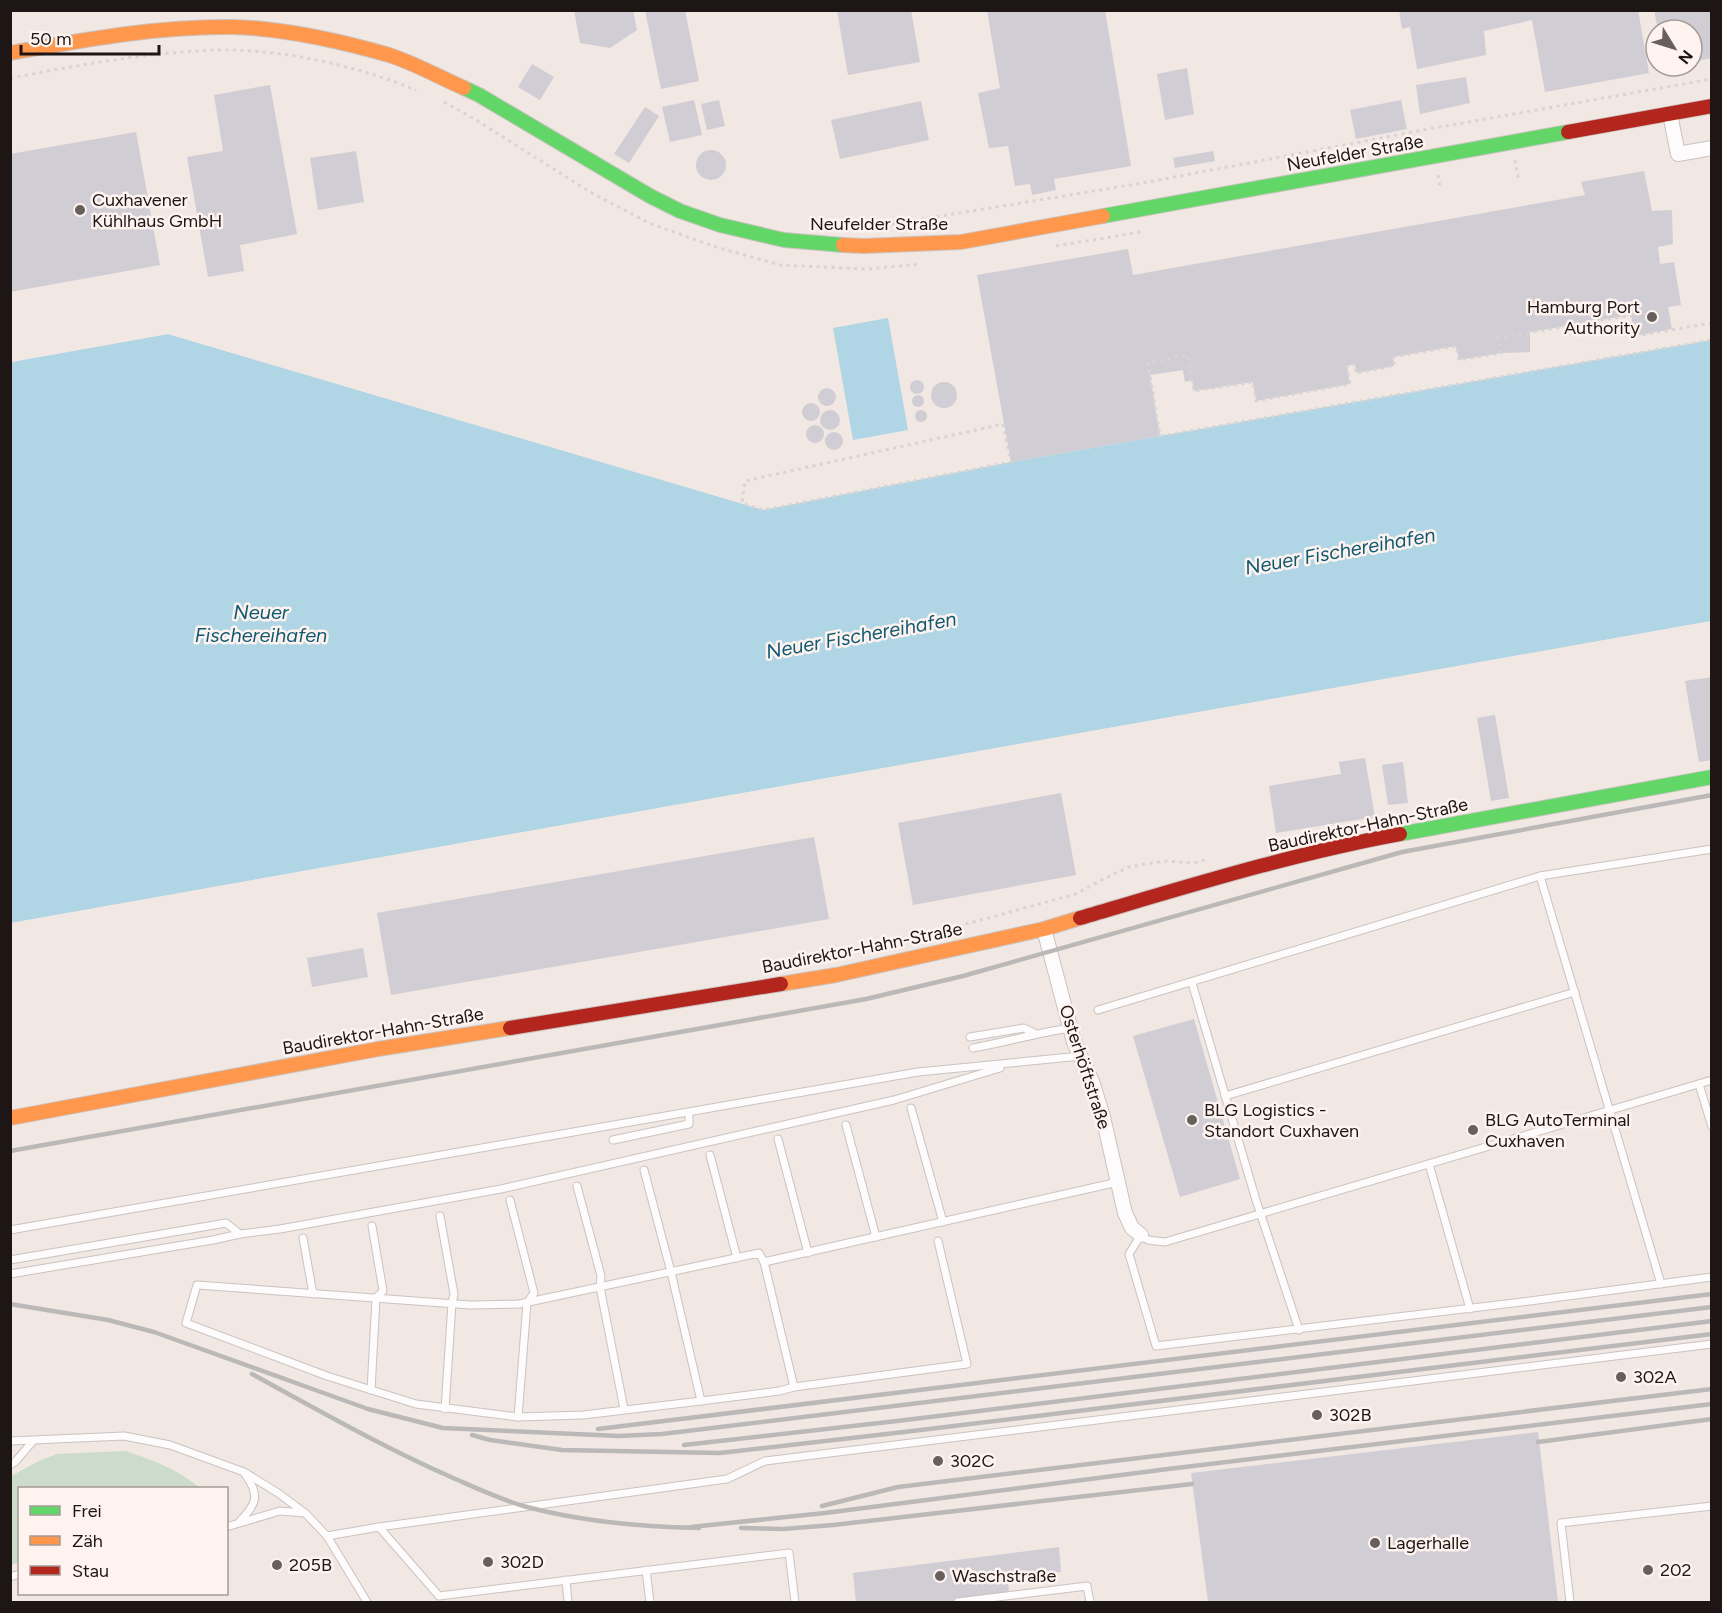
<svg xmlns="http://www.w3.org/2000/svg" width="1722" height="1613" font-family="Figtree,sans-serif">
	<style>
		.green { fill: #cddbcd }
		.water { fill: #b0d5e5 }
		.pier { fill: #f1e7e3 }
		.building { fill: #d1cdd4 }
		.lines { fill: none; stroke-linecap: round; stroke-linejoin: round }
		.lane-casing { stroke: #cac3c0; stroke-width: 9 }
		.street-casing { stroke: #cac3c0; stroke-width: 16 }
		.fast-casing { stroke: #cac3c0; stroke-width: 16 }
		.slow-casing { stroke: #cac3c0; stroke-width: 16 }
		.jam-casing { stroke: #cac3c0; stroke-width: 16 }
		.path { stroke: #d8d4d4; stroke-width: 3; stroke-dasharray: 3 4.5; stroke-linecap: butt }
		.lane { stroke: #fdfbfb; stroke-width: 7 }
		.street { stroke: #fdfbfb; stroke-width: 14 }
		.fast { stroke: #63d668; stroke-width: 14 }
		.slow { stroke: #ff974d; stroke-width: 14 }
		.jam { stroke: #b3261e; stroke-width: 14 }
		.rail { stroke: #bbb9b8; stroke-width: 4.5 }
		.poi-dot { fill: #675f5c; stroke: #fef3ef; stroke-width: 2 }
		.labels { text-anchor: middle; stroke-width: 5; stroke-linejoin: round; paint-order: stroke }
		.street-label { font-size: 18px; fill: #1d1614; stroke: #fef3ef }
		.poi-label { font-size: 18px; fill: #1d1614; stroke: #fef3ef; text-anchor: start }
		.water-label { font-size: 20px; font-style: italic; fill: #0f5a73; stroke: #fef3ef }
	</style>
	<rect width="100%" height="100%" fill="#f1e7e3"/>
	<!-- green -->
	<path class="green" d="M125,1451C153,1460 177,1469 200,1488H20L19,1562L11,1565V1476L39,1461L57,1454Z"/>
	<!-- water -->
	<g class="water">
		<polygon points="888,318 908,430 853,440 833,328"/>
		<polygon points="168,334 763,510 1011,462 1711,340 1711,621 11,923 11,362"/>
	</g>
	<!-- pier -->
	<g class="pier">
		<polygon points="168,331 743,500 742,503 168,334 11,362 10,359"/>
		<polygon points="1712,621 1712,624 10,926 11,923"/>
	</g>
	<!-- building -->
	<g class="building">
		<polygon points="574,10 633,10 637,30 610,48 580,43"/>
		<polygon points="645,10 685,10 699,81 661,89"/>
		<polygon points="837,10 911,10 920,62 848,75"/>
		<polygon points="987,10 1105,10 1131,166 1054,179 1056,190 1032,195 1030,184 1015,186 1008,146 989,148 978,93 1000,88"/>
		<polygon points="1399,10 1638,10 1649,73 1545,92 1532,20 1484,31 1486,55 1417,69 1410,27 1402,29"/>
		<polygon points="1654,10 1712,10 1712,58 1692,62 1692,30 1658,30"/>
		<polygon points="532,64 554,77 540,100 518,87"/>
		<polygon points="1187,68 1194,114 1165,120 1157,74"/>
		<polygon points="1466,77 1470,103 1420,114 1416,85"/>
		<polygon points="270,85 297,234 240,245 244,271 208,277 187,157 223,151 214,95"/>
		<polygon points="694,100 702,135 670,142 662,107"/>
		<polygon points="719,100 725,126 707,130 701,104"/>
		<polygon points="1401,100 1407,129 1356,139 1350,110"/>
		<polygon points="921,101 929,140 840,159 831,120"/>
		<polygon points="645,107 659,116 629,163 614,154"/>
		<polygon points="136,132 160,265 10,292 10,154"/>
		<circle cx="711" cy="165" r="15"/>
		<polygon points="356,151 364,202 318,210 310,158"/>
		<polygon points="1213,151 1215,161 1175,168 1173,158"/>
		<polygon points="1644,171 1652,211 1672,210 1673,244 1658,247 1660,264 1674,262 1681,305 1668,307 1672,329 1635,336 1631,315 1530,332 1530,352 1501,353 1459,360 1456,346 1393,357 1394,366 1356,373 1355,364 1347,366 1350,384 1256,401 1253,382 1194,391 1192,380 1185,382 1183,370 1150,375 1160,436 1011,462 977,275 1128,249 1133,275 1585,195 1581,182"/>
		<circle cx="917" cy="387" r="7"/>
		<circle cx="944" cy="395" r="13"/>
		<circle cx="827" cy="397" r="9"/>
		<circle cx="918" cy="401" r="6"/>
		<circle cx="811" cy="412" r="9"/>
		<circle cx="830" cy="420" r="10"/>
		<circle cx="921" cy="416" r="6"/>
		<circle cx="815" cy="434" r="9"/>
		<circle cx="834" cy="441" r="9"/>
		<polygon points="1712,677 1712,760 1699,762 1685,681"/>
		<polygon points="1495,715 1509,798 1491,801 1477,718"/>
		<polygon points="1365,758 1375,817 1276,833 1269,786 1341,774 1339,762"/>
		<polygon points="1403,762 1408,803 1388,805 1382,765"/>
		<polygon points="1061,793 1076,875 913,905 898,823"/>
		<polygon points="814,837 829,919 391,995 377,913"/>
		<polygon points="363,948 368,977 312,987 307,958"/>
		<polygon points="1194,1019 1240,1179 1180,1197 1133,1036"/>
		<polygon points="1538,1432 1558,1602 1208,1602 1191,1473"/>
		<polygon points="1059,1547 1061,1572 1008,1578 1009,1594 944,1602 856,1602 853,1573"/>
	</g>
	<g class="lines">
		<defs>
			<g id="lane">
				<polyline points="1540,876 1661,1284"/>
				<polyline points="1192,983 1256,1200 1299,1330"/>
				<polyline points="1098,1010 1540,876 1712,849"/>
				<polyline points="970,1037 1024,1028 1034,1033"/>
				<path d="M973,1048C1006,1042 1037,1033 1070,1028"/>
				<polyline points="1712,1080 1165,1242 1148,1240 1141,1235 1129,1254 1156,1346 1530,1301 1712,1277"/>
				<polyline points="1699,1084 1712,1127"/>
				<polyline points="1225,1096 1575,992"/>
				<polyline points="911,1108 943,1222"/>
				<polyline points="846,1125 876,1237"/>
				<polyline points="778,1139 808,1253"/>
				<polyline points="613,1140 689,1124 689,1112"/>
				<polyline points="710,1155 737,1258"/>
				<polyline points="1429,1164 1470,1309"/>
				<polyline points="644,1170 671,1272 701,1401"/>
				<polyline points="577,1186 601,1276 600,1287 624,1409"/>
				<polyline points="510,1200 534,1293 527,1303 518,1417"/>
				<polyline points="440,1216 454,1294 452,1303 445,1409"/>
				<polyline points="10,1230 918,1072 1081,1056"/>
				<polyline points="303,1238 313,1294"/>
				<polyline points="10,1260 226,1223 240,1234 280,1229 501,1189 894,1100 1000,1068"/>
				<polyline points="764,1262 759,1253 519,1304 470,1305 197,1285 186,1323 327,1376 416,1404 518,1417 583,1415 701,1401 779,1391 794,1387 967,1364 938,1241"/>
				<polyline points="10,1274 213,1240 240,1234"/>
				<polyline points="794,1387 764,1262 1118,1182"/>
				<polyline points="371,1390 376,1298 383,1291 372,1226"/>
				<polyline points="10,1441 124,1436 170,1445 244,1472 278,1493 305,1513 327,1536 367,1602"/>
				<polyline points="10,1465 15,1462 33,1441"/>
				<path d="M240,1521C257,1504 260,1495 245,1474"/>
				<polyline points="226,1527 280,1511 305,1513"/>
				<polyline points="379,1527 439,1596 789,1553 795,1602"/>
				<polyline points="327,1536 379,1527 727,1479 765,1461 1712,1344"/>
				<polyline points="646,1570 650,1602"/>
				<polyline points="10,1577 20,1574"/>
				<polyline points="566,1580 568,1602"/>
				<polyline points="958,1602 1087,1586 1090,1602"/>
				<polyline points="1570,1602 1561,1523 1712,1506"/>
			</g>
			<g id="street">
				<polyline points="1670,114 1678,154 1712,148"/>
				<polyline points="1044,929 1074,1042 1093,1084 1103,1117 1125,1213 1132,1228 1141,1235"/>
			</g>
			<g id="fast">
				<polyline points="464,88 479,95 650,196 680,211 720,225 784,240 843,245"/>
				<polyline points="1103,216 1568,132"/>
				<polyline points="1400,834 1712,777"/>
			</g>
			<g id="slow">
				<path d="M10,53C84,40 157,26 232,27C282,28 340,41 389,55C414,63 439,77 464,88"/>
				<polyline points="843,245 864,246 961,242 1103,216"/>
				<polyline points="781,984 836,975 1044,929 1080,918"/>
				<polyline points="10,1118 378,1049 510,1028"/>
			</g>
			<g id="jam">
				<polyline points="1568,132 1712,106"/>
				<path d="M1080,918C1186,887 1291,854 1400,834"/>
				<polyline points="510,1028 781,984"/>
			</g>
		</defs>
		<!-- lane casing -->
		<use href="#lane" class="lane-casing"/>
		<!-- street casing -->
		<use href="#street" class="street-casing"/>
		<!-- fast casing -->
		<use href="#fast" class="fast-casing"/>
		<!-- slow casing -->
		<use href="#slow" class="slow-casing"/>
		<!-- jam casing -->
		<use href="#jam" class="jam-casing"/>
		<!-- path -->
		<g class="path">
			<path d="M10,78C81,65 152,51 224,50C288,50 356,66 416,90"/>
			<polyline points="444,102 473,118 590,192 649,223 713,246 780,265 867,269 919,264"/>
			<polyline points="1515,160 1519,182"/>
			<polyline points="1438,175 1440,188"/>
			<polyline points="892,224 1143,183 1434,128 1712,79"/>
			<polyline points="1056,246 1141,232"/>
			<polyline points="1712,323 1635,336 1631,315 1498,338 1501,353 1459,360 1456,346 1393,357 1394,366 1356,373 1355,364 1347,366 1350,384 1256,401 1253,382 1194,391 1188,355 1148,363 1160,436 1712,340"/>
			<polygon points="1003,424 1011,462 763,510 742,503 745,481"/>
			<polyline points="951,928 1076,894 1105,878 1129,867 1164,861 1193,863 1205,860"/>
		</g>
		<!-- lane -->
		<use href="#lane" class="lane"/>
		<!-- street -->
		<use href="#street" class="street"/>
		<!-- fast -->
		<use href="#fast" class="fast"/>
		<!-- slow -->
		<use href="#slow" class="slow"/>
		<!-- jam -->
		<use href="#jam" class="jam"/>
		<!-- rail -->
		<g class="rail">
			<polyline points="10,1151 866,999 963,976 1402,852 1712,795"/>
			<polyline points="10,1304 108,1320 154,1332 368,1409 443,1428 619,1436 662,1434 1712,1307"/>
			<path d="M252,1374C318,1410 383,1447 451,1477C476,1488 501,1500 527,1507C584,1522 641,1527 699,1528"/>
			<polyline points="598,1429 1712,1294"/>
			<polyline points="472,1435 490,1440 562,1450 720,1453 904,1432 1712,1334"/>
			<polyline points="1538,1442 1712,1419"/>
			<polyline points="684,1445 897,1421 1712,1321"/>
			<polyline points="822,1506 898,1487 1712,1389"/>
			<polyline points="691,1527 825,1513 1168,1469 1712,1404"/>
			<polyline points="741,1528 783,1529 833,1525 1192,1484"/>
		</g>
	</g>
	<!-- markers -->
	<g class="poi-dot">
		<circle cx="80" cy="210" r="6"/>
		<circle cx="1652" cy="317" r="6"/>
		<circle cx="1192" cy="1120" r="6"/>
		<circle cx="1473" cy="1130" r="6"/>
		<circle cx="1621" cy="1377" r="6"/>
		<circle cx="1317" cy="1415" r="6"/>
		<circle cx="938" cy="1461" r="6"/>
		<circle cx="1375" cy="1543" r="6"/>
		<circle cx="488" cy="1562" r="6"/>
		<circle cx="277" cy="1565" r="6"/>
		<circle cx="1648" cy="1570" r="6"/>
		<circle cx="940" cy="1576" r="6"/>
	</g>
	<g class="labels">
		<!-- street labels -->
		<g class="street-label">
			<text transform="translate(1355 153) rotate(-10)" y="6">Neufelder Straße</text>
			<text x="879" y="230">Neufelder Straße</text>
			<text transform="translate(1368 825) rotate(-12)" y="6">Baudirektor-Hahn-Straße</text>
			<text transform="translate(862 948) rotate(-11)" y="6">Baudirektor-Hahn-Straße</text>
			<text transform="translate(383 1031) rotate(-10)" y="6">Baudirektor-Hahn-Straße</text>
			<text transform="translate(1085 1067) rotate(72)" y="6">Osterhöftstraße</text>
		</g>
		<!-- poi labels -->
		<g class="poi-label">
			<text x="92" y="206">Cuxhavener<tspan x="92" dy="21">Kühlhaus GmbH</tspan></text>
			<text x="1640" y="313" text-anchor="end">Hamburg Port<tspan x="1640" dy="21">Authority</tspan></text>
			<text x="1204" y="1116">BLG Logistics -<tspan x="1204" dy="21">Standort Cuxhaven</tspan></text>
			<text x="1485" y="1126">BLG AutoTerminal<tspan x="1485" dy="21">Cuxhaven</tspan></text>
			<text x="1633" y="1383">302A</text>
			<text x="1329" y="1421">302B</text>
			<text x="950" y="1467">302C</text>
			<text x="1387" y="1549">Lagerhalle</text>
			<text x="500" y="1568">302D</text>
			<text x="289" y="1571">205B</text>
			<text x="1660" y="1576">202</text>
			<text x="952" y="1582">Waschstraße</text>
		</g>
		<!-- water labels -->
		<g class="water-label">
			<text transform="translate(1340 551) rotate(-10)" y="7">Neuer Fischereihafen</text>
			<text x="261" y="619">Neuer<tspan x="261" dy="23">Fischereihafen</tspan></text>
			<text transform="translate(861 635) rotate(-10)" y="7">Neuer Fischereihafen</text>
		</g>
	</g>
	<!-- border -->
	<rect width="1722" height="1613" fill="none" stroke="#1d1614" stroke-width="24"/>
	<!-- legend -->
	<rect x="18" y="1487" width="210" height="108" fill="#fef3ef" stroke="#a49b97" stroke-width="1.5"/>
	<rect x="30" y="1506" width="30" height="9" fill="#63d668" stroke="#a49b97" stroke-width="1.5"/>
	<text x="72" y="1517" font-size="18" fill="#1d1614">Frei</text>
	<rect x="30" y="1536" width="30" height="9" fill="#ff974d" stroke="#a49b97" stroke-width="1.5"/>
	<text x="72" y="1547" font-size="18" fill="#1d1614">Zäh</text>
	<rect x="30" y="1566" width="30" height="9" fill="#b3261e" stroke="#a49b97" stroke-width="1.5"/>
	<text x="72" y="1577" font-size="18" fill="#1d1614">Stau</text>
	<!-- north arrow -->
	<g transform="translate(1674 48) rotate(128)"><circle r="28" fill="#fef3ef" stroke="#a49b97" stroke-width="1.5"/>
	<path d="M0-4.5L10 22L0 15L-10 22Z" fill="#675f5c"/>
	<text y="-9" font-size="16" font-weight="bold" text-anchor="middle" fill="#1d1614">N</text>
	</g>
	<!-- scale -->
	<path d="M21 45v9h138v-9" fill="none" stroke="#1d1614" stroke-width="3"/>
	<text x="30" y="45" font-size="18" fill="#1d1614" stroke="#fef3ef" stroke-width="4.5" paint-order="stroke">50 m</text>
</svg>
